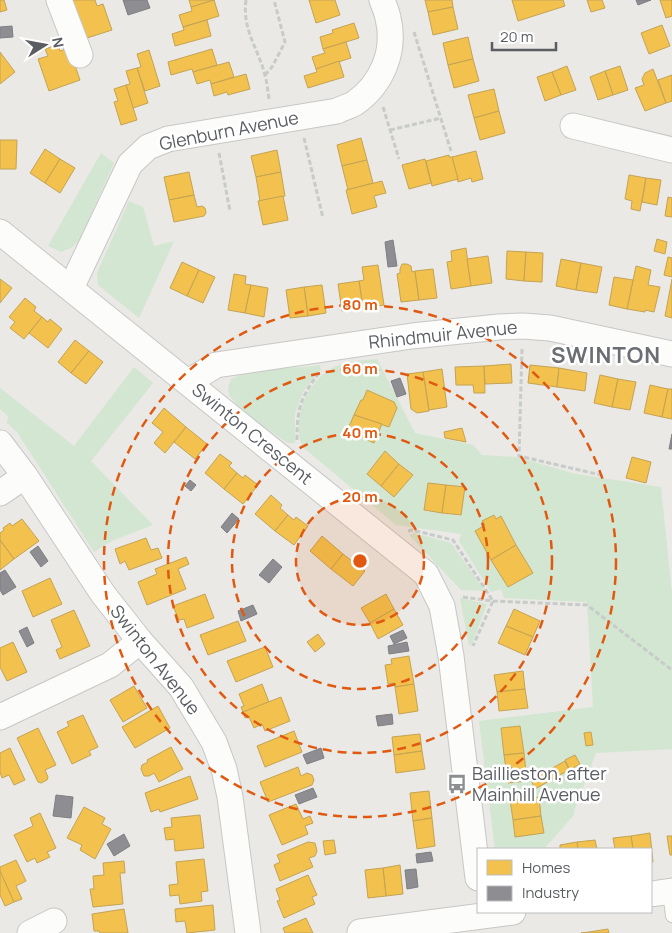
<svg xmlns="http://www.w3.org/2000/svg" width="672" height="933" font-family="Manrope,sans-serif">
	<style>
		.green { fill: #d2e6d1; fill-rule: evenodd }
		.homes { fill: #f2c14e; stroke: #c4a354 }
		.industry { fill: #8d8d92; stroke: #7e7f84 }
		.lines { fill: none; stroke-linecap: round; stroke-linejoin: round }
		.lane-casing { stroke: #c7c7c7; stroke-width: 14 }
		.street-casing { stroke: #c7c7c7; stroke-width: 27 }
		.path { stroke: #c7cbc9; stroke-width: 3; stroke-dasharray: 5 2.5; stroke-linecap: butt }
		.lane { stroke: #fcfcfb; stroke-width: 12 }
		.street { stroke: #fcfcfb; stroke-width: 25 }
		.ring { fill: none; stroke: #e15910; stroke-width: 2.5; stroke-dasharray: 9 6 }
		.labels { text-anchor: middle; stroke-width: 5; stroke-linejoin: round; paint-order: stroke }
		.street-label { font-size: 18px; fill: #5a5d62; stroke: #fff }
		.poi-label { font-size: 18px; fill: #5a5d62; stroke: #fff; text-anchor: start }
		.district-label { font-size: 22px; font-weight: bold; letter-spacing: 1px; fill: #6b6f74; stroke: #fff }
		.centre { fill: #e15910; stroke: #fff; stroke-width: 2.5 }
		.ring-label { font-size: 15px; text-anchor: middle; font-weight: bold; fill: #e15910; stroke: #fff; stroke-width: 5; stroke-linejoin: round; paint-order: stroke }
	</style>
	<rect width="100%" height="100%" fill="#eae9e5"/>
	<!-- green -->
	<g class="green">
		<polygon points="101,153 114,163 79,241 71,248 61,252 48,246"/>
		<polygon points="129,201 143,207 154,246 174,241 139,318 98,285 97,273"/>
		<path d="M377,359L415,433L473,445L482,455L516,457L576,474L661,487L672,594V749L596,753L574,811V815L544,849H495L479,721L593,707L587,602L504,598L501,589L491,592L459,541L461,534L396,525L304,448C298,440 299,432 299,423C300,399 316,374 339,365C350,361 365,360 377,359ZM385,451L413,475L394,497L367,473ZM428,483L465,487L460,516L424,511ZM493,515L496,519L501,516L516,545L491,560L475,531L485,525L483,521ZM520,726L527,780L508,783L501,728ZM538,797L543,833L515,837L510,800Z"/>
		<path d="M320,365L321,369L303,392L295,414V443H288C274,433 236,409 229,394C227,389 229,384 231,379C257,365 291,370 320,365Z"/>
		<polygon points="134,367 153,383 91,461 153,525 112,541 94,552 17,432 7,423 8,416 0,409 0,388 74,446"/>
		<polygon points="414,533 451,543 485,591 461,590 409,535"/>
		<polygon points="460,598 487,604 472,644 469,646"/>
	</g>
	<!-- homes -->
	<g class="homes">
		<polygon points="0,0 4,0 7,10 0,12"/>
		<polygon points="64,0 95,0 97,6 103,4 112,30 87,38"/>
		<polygon points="189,0 215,0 191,7"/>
		<polygon points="214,0 219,16 183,27 179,15 192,11 191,7"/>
		<polygon points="309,0 335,0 340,15 316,23"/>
		<polygon points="425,0 452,0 453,7 428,12"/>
		<polygon points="512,0 563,0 565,6 518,21"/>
		<polygon points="587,0 602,0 605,8 591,12"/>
		<polygon points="660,0 672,0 672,16 666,18"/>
		<polygon points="453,7 458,29 433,35 428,12"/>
		<polygon points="207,20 211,36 175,46 172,34 184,30 183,27"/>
		<polygon points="354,23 359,38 323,49 320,37 333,33 332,30"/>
		<polygon points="662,25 670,46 649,54 641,33"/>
		<polygon points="468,37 473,59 448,65 443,43"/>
		<polygon points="346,42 351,58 316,69 312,57 325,53 323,49"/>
		<polygon points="58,45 60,51 69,48 80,80 49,91 38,59 48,56 45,49"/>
		<polygon points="212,49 217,65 193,72 192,69 171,75 168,62"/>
		<polygon points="149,50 160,86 145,91 137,68 141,67 137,54"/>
		<polygon points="0,52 15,72 0,84"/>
		<polygon points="473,59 479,81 454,88 448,65"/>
		<polygon points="339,61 344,77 308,88 304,76 317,72 316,69"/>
		<polygon points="229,62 234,77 211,84 210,80 197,84 193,72"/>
		<polygon points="567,66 576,90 561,95 552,72"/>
		<polygon points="620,66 628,90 613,95 605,71"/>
		<polygon points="137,68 148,103 133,108 126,85 130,84 126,71"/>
		<polygon points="653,69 666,103 645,111 635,88 644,85 642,79 645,73"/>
		<polygon points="605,71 613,95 598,100 590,77"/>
		<polygon points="552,72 561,95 545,101 537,77"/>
		<polygon points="246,74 250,89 228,95 227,92 214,96 211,84"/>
		<polygon points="672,75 672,101 666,103 658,80"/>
		<polygon points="126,85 137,120 121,125 114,102 118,101 114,89"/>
		<polygon points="494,89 499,111 474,118 468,95"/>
		<polygon points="499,111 505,133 480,140 474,118"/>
		<polygon points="361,138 367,160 342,166 337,145"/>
		<polygon points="0,140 17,140 16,169 0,169"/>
		<polygon points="45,149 60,159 45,183 30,173"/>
		<polygon points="277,150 281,172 256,177 251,156"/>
		<polygon points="476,151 483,179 472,182 471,178 458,182 452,157"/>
		<polygon points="449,155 449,157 452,157 458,179 432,186 426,161"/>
		<polygon points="60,159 75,168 60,193 45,183"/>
		<polygon points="425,159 431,183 409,189 402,165"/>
		<polygon points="367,160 373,183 348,190 342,166"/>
		<polygon points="189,172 194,195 169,200 164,177"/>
		<polygon points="281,172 285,196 260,201 256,177"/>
		<polygon points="629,175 646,178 640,211 631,209 632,201 625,199"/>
		<polygon points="646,178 661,180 657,205 642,202"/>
		<polygon points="382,181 386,193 374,196 377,207 352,214 346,190"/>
		<polygon points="194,195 197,207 202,206 205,208 206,213 204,216 174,222 169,200"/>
		<polygon points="283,196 288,220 263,225 258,201"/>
		<polygon points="668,197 672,198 672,217 665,216"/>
		<polygon points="657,239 667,242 665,254 654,251"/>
		<polygon points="466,248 471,286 451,289 447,262 452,261 451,251"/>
		<polygon points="507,251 526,252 524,281 506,279"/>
		<polygon points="526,252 543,253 542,282 524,281"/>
		<polygon points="488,256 492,283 471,286 467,259"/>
		<polygon points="668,257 672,258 672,277 664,275"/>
		<polygon points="561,259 581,263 576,290 556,286"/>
		<polygon points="182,262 199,270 187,296 170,288"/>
		<polygon points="581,263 602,267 597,293 576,290"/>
		<polygon points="402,264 407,264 411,266 412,272 415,271 419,300 401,302 397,274 400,273 400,269"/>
		<polygon points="378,265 384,305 363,308 359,281 364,280 362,267"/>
		<polygon points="636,266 651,270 648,285 660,287 654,312 645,310 645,312 627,309"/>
		<polygon points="433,269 437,298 419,300 415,271"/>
		<polygon points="199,270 215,277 203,303 187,296"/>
		<polygon points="234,274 246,276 245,284 251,285 245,313 228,310"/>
		<polygon points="614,277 633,280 627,309 609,305"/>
		<polygon points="0,279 12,288 0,303"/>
		<polygon points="672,279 672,318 665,316"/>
		<polygon points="359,281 363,308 342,311 338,284"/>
		<polygon points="251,285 268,288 264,317 245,313"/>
		<polygon points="322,285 326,313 308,316 304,287"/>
		<polygon points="304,287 308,316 290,318 286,290"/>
		<polygon points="25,298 36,307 34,311 42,317 24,339 10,328 15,322 9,317"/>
		<polygon points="42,317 48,322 50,319 62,329 48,348 29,333"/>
		<polygon points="75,340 89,351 71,373 58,362"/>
		<polygon points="89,351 103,362 86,384 71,373"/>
		<polygon points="511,364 512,383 485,384 484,366"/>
		<polygon points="530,365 559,368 557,387 528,383"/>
		<polygon points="484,366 485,393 474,393 473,385 456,385 455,367"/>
		<polygon points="559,368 587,373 585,391 557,387"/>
		<polygon points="442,369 447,407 429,410 423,372"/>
		<polygon points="423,372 429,411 417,413 411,409 407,374"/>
		<polygon points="600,375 618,379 612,407 594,403"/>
		<polygon points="618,379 636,382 630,410 612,407"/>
		<polygon points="650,385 668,389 662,417 644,413"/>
		<polygon points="668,389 672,389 672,419 662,417"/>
		<polygon points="367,390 394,402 397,408 389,427 354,415 361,400 363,400"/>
		<polygon points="164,408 186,427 165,453 154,443 163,432 152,423"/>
		<polygon points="354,415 382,424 374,443 347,431"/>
		<polygon points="186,427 207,444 195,459 174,442"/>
		<polygon points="462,428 466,442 445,438 444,432"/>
		<polygon points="385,451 399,464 381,486 367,474"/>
		<polygon points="220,454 232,463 229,466 237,473 224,489 205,473"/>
		<polygon points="632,457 651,462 646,483 626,478"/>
		<polygon points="399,464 413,475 394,497 381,486"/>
		<polygon points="237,473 243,478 245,475 258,485 243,504 224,489"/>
		<polygon points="428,483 446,485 442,513 424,510"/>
		<polygon points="446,485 465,487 461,515 442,513"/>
		<polygon points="271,495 282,505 280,508 288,515 275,531 255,514"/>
		<polygon points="288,515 294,520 296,517 308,526 294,545 275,531"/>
		<polygon points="494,515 496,519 501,516 516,545 491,560 475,531 485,525 482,521"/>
		<polygon points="22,519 39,541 14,559 0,540 0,533 4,530 3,528 10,523 12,526"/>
		<polygon points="322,536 343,554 331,569 310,551"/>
		<polygon points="146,538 151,550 158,548 162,558 129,570 125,561 120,564 115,549"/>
		<polygon points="0,540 14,559 0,570"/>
		<polygon points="516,545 533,573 508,587 491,560"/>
		<polygon points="343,554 365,571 353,586 331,569"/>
		<polygon points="186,557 189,564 178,569 186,589 147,605 138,582 157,574 155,569"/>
		<polygon points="50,578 62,604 33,617 22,591"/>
		<polygon points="205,594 214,618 187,628 184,619 179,620 173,606"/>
		<polygon points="386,594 394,609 370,623 361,608"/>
		<polygon points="394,609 403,625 378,639 370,623"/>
		<polygon points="514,609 540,621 533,637 506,626"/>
		<polygon points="74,610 90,646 60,659 56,650 62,647 51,620"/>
		<polygon points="238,621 246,641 208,655 200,635"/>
		<polygon points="506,626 533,637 525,655 498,643"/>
		<polygon points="318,634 325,644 315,652 307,642"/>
		<polygon points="13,642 27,672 7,681 0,667 0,648"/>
		<polygon points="265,647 273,667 236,682 227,661"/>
		<polygon points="409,656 414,684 395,687 394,683 388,684 385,665 392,664 391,659"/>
		<polygon points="523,671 525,689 497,692 494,675"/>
		<polygon points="262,684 269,702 243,712 241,707 244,706 239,694"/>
		<polygon points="414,684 418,711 399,714 395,687"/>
		<polygon points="134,686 147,708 123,722 110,700"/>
		<polygon points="525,689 528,708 499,711 497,692"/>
		<polygon points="281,697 290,721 265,731 262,724 254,728 249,717 245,718 243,712"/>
		<polygon points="158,706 170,728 135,748 122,727"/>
		<polygon points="83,715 98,747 89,751 91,755 72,764 57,732 69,726 67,722"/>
		<polygon points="520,726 524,753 504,755 501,728"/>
		<polygon points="38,728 56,765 45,770 48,777 47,780 41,783 38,782 17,738"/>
		<polygon points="294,731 302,752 265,767 257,746"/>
		<polygon points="591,732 593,745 586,746 584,733"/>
		<polygon points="420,734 422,751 394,755 392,737"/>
		<polygon points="171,747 183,769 159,782 154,773 149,776 144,776 141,769 142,765 148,762 147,760"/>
		<polygon points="10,748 25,780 14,785 9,775 2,778 0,772 0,753"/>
		<polygon points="422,751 425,769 396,773 394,755"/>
		<polygon points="524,753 527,781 508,783 504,755"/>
		<polygon points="575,755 580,764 570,770 565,760"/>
		<polygon points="565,761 569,770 535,789 531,780"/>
		<polygon points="298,767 301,776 307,773 312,775 314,780 312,785 268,802 260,782"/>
		<polygon points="190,776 198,799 160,812 159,809 151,812 145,793"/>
		<polygon points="429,791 432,818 413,821 410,793"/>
		<polygon points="539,797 541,816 513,820 510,800"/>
		<polygon points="296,804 303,819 310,816 313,823 305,826 308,834 282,845 269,815"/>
		<polygon points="84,807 105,818 102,824 111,829 95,859 80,850 82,845 67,838"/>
		<polygon points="40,813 56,848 47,852 50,857 37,863 35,858 27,862 14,835 33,826 30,818"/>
		<polygon points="200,815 204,848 175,851 174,839 166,840 164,828 172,827 171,818"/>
		<polygon points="541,816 544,833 515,837 513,820"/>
		<polygon points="432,818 435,846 417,849 413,821"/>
		<polygon points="650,833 653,862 651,862 651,849 633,849 631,836"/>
		<polygon points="631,836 633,849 615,849 613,838"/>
		<polygon points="667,836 672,836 672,855 670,855"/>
		<polygon points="334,840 336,853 325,855 323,841"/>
		<polygon points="595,840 597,849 578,849 577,842"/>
		<polygon points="308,842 315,843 317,851 315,856 309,858 313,867 280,881 274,865 280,862 277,855"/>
		<polygon points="577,842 578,849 560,849 560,845"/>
		<polygon points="204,859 208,891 201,892 202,901 180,904 179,895 170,896 169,885 178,884 176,862"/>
		<polygon points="16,860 26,881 16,886 22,899 14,902 0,872 0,867"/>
		<polygon points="124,861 125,873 120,873 123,904 93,907 90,889 94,889 93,876 104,875 103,863"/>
		<polygon points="400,865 403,894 386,896 383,868"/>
		<polygon points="383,868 386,896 368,898 365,870"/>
		<polygon points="0,871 14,902 5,906 0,895"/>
		<polygon points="308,875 317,895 312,897 315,904 284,918 277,901 280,900 276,889"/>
		<polygon points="213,905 215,930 187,933 185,921 176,922 175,909"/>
		<polygon points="124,909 128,933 100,933 99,931 94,931 92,914"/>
		<polygon points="306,918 313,933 285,933 283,928"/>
		<polygon points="608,929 609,933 581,933 589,932"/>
	</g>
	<!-- industry -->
	<g class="industry">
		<polygon points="123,0 147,0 150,8 128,15"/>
		<polygon points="636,0 651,0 638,5"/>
		<polygon points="12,26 13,37 0,38 0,27"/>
		<polygon points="393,240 397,266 388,267 385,242"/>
		<polygon points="400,378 406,394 397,397 391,381"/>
		<polygon points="672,434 672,449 669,449"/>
		<polygon points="190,480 196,485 191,491 185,486"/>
		<polygon points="232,513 239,519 227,533 221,527"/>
		<polygon points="38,546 48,561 41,567 30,552"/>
		<polygon points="273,559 282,567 269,583 259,575"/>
		<polygon points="5,570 16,587 3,595 0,590 0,573"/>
		<polygon points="253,605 257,614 241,621 238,611"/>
		<polygon points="27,627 34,643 27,647 19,631"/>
		<polygon points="403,630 407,638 394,644 390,636"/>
		<polygon points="407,642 409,651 389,654 388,646"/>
		<polygon points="392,714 393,724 378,726 376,716"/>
		<polygon points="321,748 324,758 307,764 303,755"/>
		<polygon points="313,788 317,797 299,804 295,795"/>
		<polygon points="56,795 73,797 71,818 53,816"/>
		<polygon points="124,834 130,846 114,856 107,844"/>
		<polygon points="431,852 433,861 417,863 416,854"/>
		<polygon points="416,869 418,887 407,889 405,870"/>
	</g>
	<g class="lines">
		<defs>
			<polyline id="lane" points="669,891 672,916"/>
			<g id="street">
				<polyline points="59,0 80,55"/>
				<polyline points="573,126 672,150"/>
				<polyline points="0,232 426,574 442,606 451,656 478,878"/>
				<path d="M71,288L130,164L148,147L168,139L337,111C343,108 350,106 355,103C382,84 396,51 388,18C387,12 384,6 382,0"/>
				<polyline points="188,382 216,365 412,336 499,327 523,326 550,328 672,354"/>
				<polyline points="0,443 25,476 103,594 140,641 181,687 214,742 224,769 230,797 248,933"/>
				<polyline points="0,493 25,476"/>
				<polyline points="0,717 110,665 140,641"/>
				<polyline points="651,894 672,891"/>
				<polyline points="360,932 513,912"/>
				<polyline points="30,933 54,921"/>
			</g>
		</defs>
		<!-- lane casing -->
		<use href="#lane" class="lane-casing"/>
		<!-- street casing -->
		<use href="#street" class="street-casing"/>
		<!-- path -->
		<g class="path">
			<path d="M246,0C242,30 258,48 265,75C267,83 268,91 269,99"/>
			<polyline points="414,32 451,151"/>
			<polyline points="265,75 272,67 285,42 274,0"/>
			<polyline points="383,107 399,159"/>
			<polyline points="390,130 441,118"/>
			<polyline points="304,138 323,218"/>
			<polyline points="219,153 230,211"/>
			<polyline points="522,349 519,456 601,475 601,478"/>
			<path d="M297,440C297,409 300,398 319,373"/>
			<polyline points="408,531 412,530 453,540 493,601 473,646"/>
			<polyline points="463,597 493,601 587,605 672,670"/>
		</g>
		<!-- lane -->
		<use href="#lane" class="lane"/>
		<!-- street -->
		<use href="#street" class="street"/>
	</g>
	<!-- distance rings -->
	<circle cx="360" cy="561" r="64" fill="#e15910" fill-opacity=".12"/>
	<g class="ring">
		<circle cx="360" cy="561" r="64"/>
		<circle cx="360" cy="561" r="128"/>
		<circle cx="360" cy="561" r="192"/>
		<circle cx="360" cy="561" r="256"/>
	</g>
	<!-- icons -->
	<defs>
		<symbol id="bus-bare" viewBox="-9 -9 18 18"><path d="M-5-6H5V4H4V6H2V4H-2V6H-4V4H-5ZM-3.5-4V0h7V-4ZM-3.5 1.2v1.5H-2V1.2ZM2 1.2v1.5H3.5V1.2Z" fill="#8c8e90" stroke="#fff" stroke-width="2.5" paint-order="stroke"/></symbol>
	</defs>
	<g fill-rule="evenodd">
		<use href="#bus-bare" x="443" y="770" width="28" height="28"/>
	</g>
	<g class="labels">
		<!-- street labels -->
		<g class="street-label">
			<text transform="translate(229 131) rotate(-11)" y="6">Glenburn Avenue</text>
			<text transform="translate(443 335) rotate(-6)" y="6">Rhindmuir Avenue</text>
			<text transform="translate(252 434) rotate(39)" y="6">Swinton Crescent</text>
			<text transform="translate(155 660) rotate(52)" y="6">Swinton Avenue</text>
		</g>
		<!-- poi labels -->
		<g class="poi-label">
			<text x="472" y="780">Baillieston, after<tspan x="472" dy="21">Mainhill Avenue</tspan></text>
		</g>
		<!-- district labels -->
		<g class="district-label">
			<text x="606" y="363">SWINTON</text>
		</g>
	</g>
	<circle cx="360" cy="561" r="8" class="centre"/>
	<g class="ring-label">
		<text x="360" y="310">80 m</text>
		<text x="360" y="374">60 m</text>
		<text x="360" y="438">40 m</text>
		<text x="360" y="502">20 m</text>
	</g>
	<!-- legend -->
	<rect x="477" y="848" width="175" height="65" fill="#ffffff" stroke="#bdbec0"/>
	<rect x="487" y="860" width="25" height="15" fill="#f2c14e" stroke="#bdbec0"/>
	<text x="522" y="873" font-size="15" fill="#5a5d62">Homes</text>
	<rect x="487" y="886" width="25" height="15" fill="#8d8d92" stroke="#bdbec0"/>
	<text x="522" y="898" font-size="15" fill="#5a5d62">Industry</text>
	<!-- north arrow -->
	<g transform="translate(45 45) rotate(79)" stroke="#ffffff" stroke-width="4" paint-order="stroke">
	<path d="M0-4L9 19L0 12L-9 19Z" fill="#5a5d62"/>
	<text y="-8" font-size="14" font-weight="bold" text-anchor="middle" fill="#5a5d62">N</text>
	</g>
	<!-- scale -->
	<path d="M492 42v8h64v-8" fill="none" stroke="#5a5d62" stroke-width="2.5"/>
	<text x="500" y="42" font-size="15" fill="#5a5d62" stroke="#ffffff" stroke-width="4" paint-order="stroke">20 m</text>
</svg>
